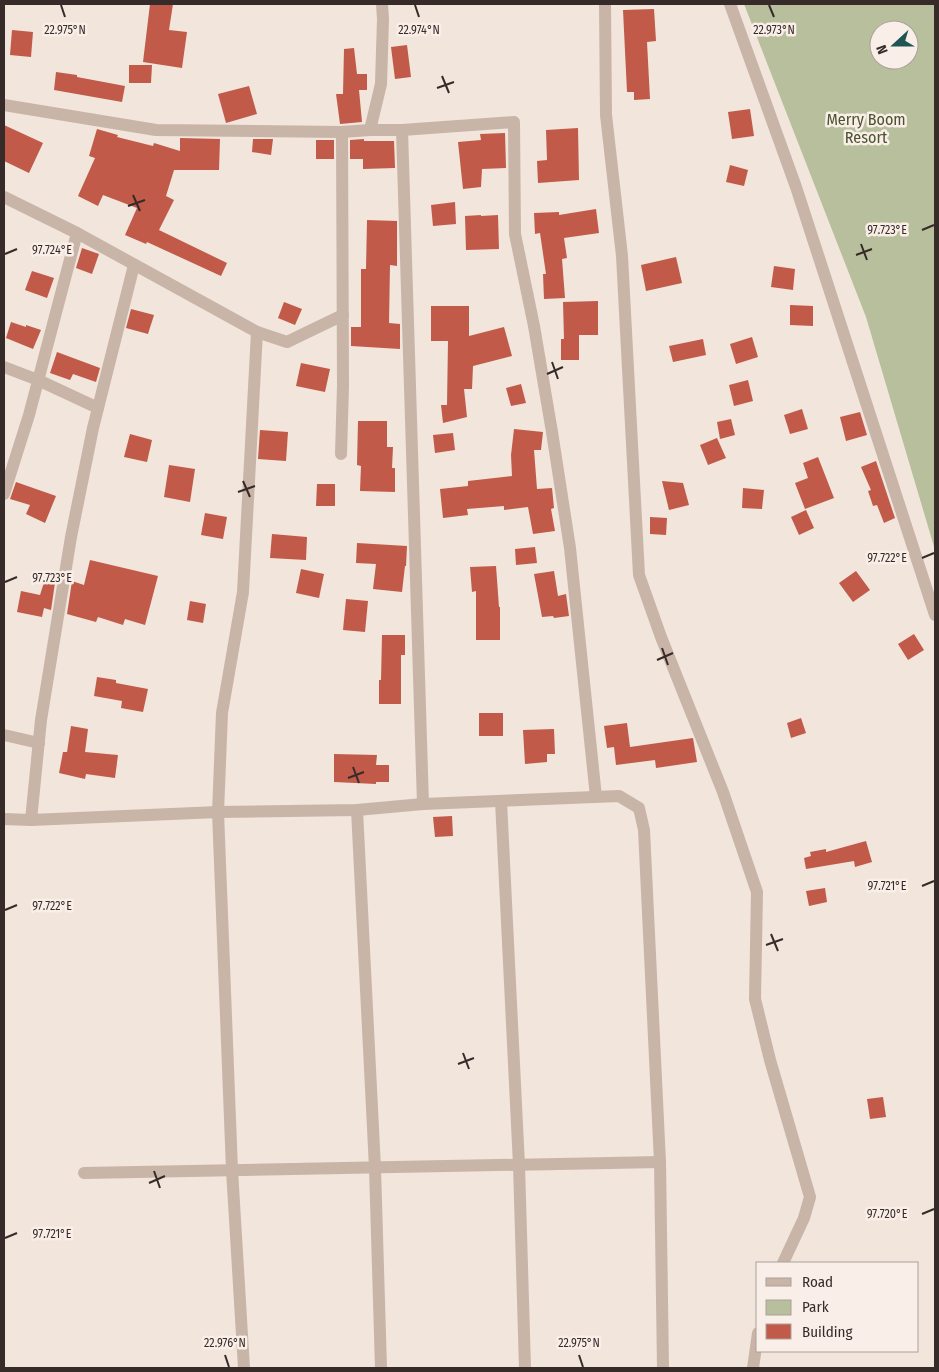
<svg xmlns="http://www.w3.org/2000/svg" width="939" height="1372" font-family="'Fira Sans Condensed',sans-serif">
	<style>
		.green { fill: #b7bf9c; fill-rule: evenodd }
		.building { fill: #c15a49 }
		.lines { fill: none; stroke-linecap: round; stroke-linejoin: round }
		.minor { stroke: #c9b4a8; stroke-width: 12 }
		.ticks { fill: none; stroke: #362b28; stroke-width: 2 }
		.labels { text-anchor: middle; stroke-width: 5; stroke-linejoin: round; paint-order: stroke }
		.park-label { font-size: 16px; fill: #49532d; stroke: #f9efe8 }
		.ticks-label { font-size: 12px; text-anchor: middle; fill: #362b28; stroke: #f9efe8; stroke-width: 5; stroke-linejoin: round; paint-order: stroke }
	</style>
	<rect width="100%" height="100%" fill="#f1e5dc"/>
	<!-- green -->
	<path class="green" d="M744,4H935V550L866,317ZM879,30H909V60H879Z"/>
	<!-- building -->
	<g class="building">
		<polygon points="150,4 173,4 169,30 187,32 182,68 143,62"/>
		<polygon points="654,9 656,41 647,42 650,99 634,100 634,92 627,92 623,10"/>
		<polygon points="12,30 33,32 31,57 10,55"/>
		<polygon points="407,45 411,77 395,79 391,47"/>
		<polygon points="354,48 357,74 367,74 367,90 359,90 362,122 340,124 336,94 343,94 344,49"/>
		<polygon points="129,65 152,65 151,83 129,83"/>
		<polygon points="56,72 77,75 77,77 125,86 122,102 54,90"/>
		<polygon points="249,86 257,114 226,123 218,94"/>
		<polygon points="750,109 754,136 732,139 728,112"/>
		<polygon points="4,125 43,143 29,173 4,161"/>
		<polygon points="578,128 579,180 538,183 537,161 547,160 546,130"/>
		<polygon points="97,129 118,135 117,137 153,146 154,143 180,151 180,138 220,139 219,170 174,170 166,196 174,200 159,230 227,263 221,276 147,242 146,244 125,235 137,208 103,195 98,206 78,196 95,158 89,156"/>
		<polygon points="505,133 506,168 482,169 481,187 463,189 458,142 481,140 480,134"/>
		<polygon points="253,139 273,139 271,155 252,152"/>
		<polygon points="364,139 364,141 394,141 395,168 363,169 363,159 350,159 350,140"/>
		<rect x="316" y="140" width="18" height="19"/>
		<polygon points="730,165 748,170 744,186 726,182"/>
		<polygon points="455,202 456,224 433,226 431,205"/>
		<polygon points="596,209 599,233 564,238 567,258 562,259 565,298 544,299 543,274 546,274 540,233 535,234 534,213 559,212 559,215"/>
		<polygon points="481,215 481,216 498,215 499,249 466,250 465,216"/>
		<polygon points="367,220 397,221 397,266 390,265 389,323 400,324 400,349 351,346 351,327 361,327 361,269 366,269"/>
		<polygon points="82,248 99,254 92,274 76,268"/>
		<polygon points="676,257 682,283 646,291 641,265"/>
		<polygon points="774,266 795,269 793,290 771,287"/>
		<polygon points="32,271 54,278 47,298 25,290"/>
		<polygon points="598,301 598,335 579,335 579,360 561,360 561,339 564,339 563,302"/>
		<polygon points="284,302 302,309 295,325 278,318"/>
		<polygon points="790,305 813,306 813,326 790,325"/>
		<polygon points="431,306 469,306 469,336 504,327 512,356 473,366 472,389 464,389 467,417 443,423 441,405 447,405 448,341 431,341"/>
		<polygon points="131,309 154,315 148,334 126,328"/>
		<polygon points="11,322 26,327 26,325 41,330 33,349 6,338"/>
		<polygon points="752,337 758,357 736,364 730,344"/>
		<polygon points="703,339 706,355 673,362 669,346"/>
		<polygon points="57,352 100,368 96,382 73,374 70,380 50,373"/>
		<polygon points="301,363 330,369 325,392 296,386"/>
		<polygon points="748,380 753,401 734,406 729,385"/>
		<polygon points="521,384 526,403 511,406 506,388"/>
		<polygon points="802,409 808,429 790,434 784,415"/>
		<polygon points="860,412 867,435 846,441 840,417"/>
		<polygon points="731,419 735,435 720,439 717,422"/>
		<polygon points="358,421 387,421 387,447 393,447 392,468 395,468 395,492 360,491 361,466 357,465"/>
		<polygon points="514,429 543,432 541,450 534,450 537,489 552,488 554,508 551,509 555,531 533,534 528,507 504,510 504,506 467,509 468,515 443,518 440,489 468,486 468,481 512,476 511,455"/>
		<polygon points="260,430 288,432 286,461 258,459"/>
		<polygon points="453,433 455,450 435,453 433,435"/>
		<polygon points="130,434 152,440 147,462 124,457"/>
		<polygon points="717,438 726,458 708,465 700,445"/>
		<polygon points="818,457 834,498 805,509 795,483 808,478 803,463"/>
		<polygon points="876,461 895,518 884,523 877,505 873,506 868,491 871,490 861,467"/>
		<polygon points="169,465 195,469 190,502 164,497"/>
		<polygon points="662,481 683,483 689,505 669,510"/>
		<polygon points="16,482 56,496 45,523 26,514 30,505 10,499"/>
		<polygon points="317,484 335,484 335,506 316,506"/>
		<polygon points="743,488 764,490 762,509 742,508"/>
		<polygon points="806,510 814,528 799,535 791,517"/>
		<polygon points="205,513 227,517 223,539 201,535"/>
		<polygon points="650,517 667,518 666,535 650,534"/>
		<polygon points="272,534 307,537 306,560 270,558"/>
		<polygon points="357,543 407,546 406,566 405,566 402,592 373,589 376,564 356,563"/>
		<polygon points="535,547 537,563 516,565 515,549"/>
		<polygon points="90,560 158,576 145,625 125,619 123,625 98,617 96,622 67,614 72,581 84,585"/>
		<polygon points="496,566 499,607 500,607 500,640 476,640 476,591 472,592 470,567"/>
		<polygon points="301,569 324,574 319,598 296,593"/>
		<polygon points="554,571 558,596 566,594 569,616 554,618 553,616 542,617 534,574"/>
		<polygon points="856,571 870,590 853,602 839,583"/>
		<polygon points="47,573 56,576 51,610 44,608 42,617 17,612 21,591 40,595"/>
		<polygon points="346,599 368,601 365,632 343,630"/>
		<polygon points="190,601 206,604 203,623 187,620"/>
		<polygon points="914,634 924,650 908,660 898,644"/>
		<polygon points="382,635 405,635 405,655 401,655 401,704 379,704 379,680 381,680"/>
		<polygon points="97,677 116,680 116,683 148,689 143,712 121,708 122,701 94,696"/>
		<rect x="479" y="713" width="24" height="23"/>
		<polygon points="801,718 806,733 791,738 787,723"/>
		<polygon points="627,723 630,747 693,738 697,762 656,768 655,760 616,765 614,747 607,748 604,726"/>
		<polygon points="71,726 88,729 85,752 118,755 115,778 86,774 85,779 59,773 63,752 67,752"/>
		<polygon points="554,729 555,754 547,754 547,762 525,764 523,730"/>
		<polygon points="334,754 377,755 376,765 389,765 389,782 376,782 376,784 334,782"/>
		<polygon points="452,816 453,836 435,837 433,817"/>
		<polygon points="866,841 872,862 855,867 854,861 806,869 804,858 811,856 810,852 826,849 826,852"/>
		<polygon points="825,888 827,902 809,906 806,891"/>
		<polygon points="883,1097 886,1117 870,1119 867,1099"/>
	</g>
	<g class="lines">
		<!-- minor -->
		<g class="minor">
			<polyline points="605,4 606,115 622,256 639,575 661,637 723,792 757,892 755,999 770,1060 810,1197 804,1218 783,1263"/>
			<polyline points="730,4 796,187 935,615"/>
			<polyline points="4,105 156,130 342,132 370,130 402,130 423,804"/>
			<polyline points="370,130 381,84 383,19 382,4"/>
			<polyline points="402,130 514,122 515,234 534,326 552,432 570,548 596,797"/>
			<polyline points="4,197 77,233 257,332 243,592 222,713 218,812 232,1170 244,1368"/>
			<polyline points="257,332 287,342 343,315"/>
			<polyline points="4,367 38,380 98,408"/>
			<polyline points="341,454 343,386 342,132"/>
			<polyline points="4,494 29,415 77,233"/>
			<polyline points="4,735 39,743"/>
			<polyline points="501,801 519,1165 525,1368"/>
			<polyline points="357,810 375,1168 381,1368"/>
			<polyline points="4,819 31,820 218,812 357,810 423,804 619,796 639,808 644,830 660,1162 663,1368"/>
			<polyline points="31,820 41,720 71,537 93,428 134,265"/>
			<polyline points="84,1173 660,1162"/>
			<polyline points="753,1368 758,1333"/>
		</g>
	</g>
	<!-- ticks -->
	<path class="ticks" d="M61,5L65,17M415,5L419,17M769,5L774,17M442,76L449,93M437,88L454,82M133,195L140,211M128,206L145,200M922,230L934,225M861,244L867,260M5,254L17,249M856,255L872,249M552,362L558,379M547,374L563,367M243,481L250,497M238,492L255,486M922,558L934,553M5,582L17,577M662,648L668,665M657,660L673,653M353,767L359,783M348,778L364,772M922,886L934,881M5,910L17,905M771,934L778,951M766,945L783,939M463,1053L469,1069M458,1064L474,1058M154,1171L160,1188M149,1183L165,1176M922,1214L934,1209M5,1238L17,1233M225,1355L229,1367M579,1355L583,1367"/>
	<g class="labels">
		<!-- park labels -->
		<g class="park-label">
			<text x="866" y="125">Merry Boom<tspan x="866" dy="18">Resort</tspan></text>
		</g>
	</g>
	<g class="ticks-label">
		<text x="65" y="34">22.975°N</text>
		<text x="419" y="34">22.974°N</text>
		<text x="774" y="34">22.973°N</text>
		<text x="887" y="234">97.723°E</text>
		<text x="52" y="254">97.724°E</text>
		<text x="887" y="562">97.722°E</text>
		<text x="52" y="582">97.723°E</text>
		<text x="887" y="890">97.721°E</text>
		<text x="52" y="910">97.722°E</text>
		<text x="887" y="1218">97.720°E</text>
		<text x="52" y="1238">97.721°E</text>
		<text x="225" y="1347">22.976°N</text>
		<text x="579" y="1347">22.975°N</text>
	</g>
	<!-- border -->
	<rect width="939" height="1372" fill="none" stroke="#362b28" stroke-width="10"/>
	<!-- legend -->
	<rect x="756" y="1262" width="162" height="90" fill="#f9efe8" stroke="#aba19b"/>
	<rect x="766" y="1278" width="25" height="8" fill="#c9b4a8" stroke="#aba19b"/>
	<text x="802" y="1287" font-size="15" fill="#362b28">Road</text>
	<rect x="766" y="1300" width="25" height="15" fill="#b7bf9c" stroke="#aba19b"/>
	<text x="802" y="1312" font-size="15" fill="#362b28">Park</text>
	<rect x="766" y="1324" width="25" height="15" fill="#c15a49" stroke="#aba19b"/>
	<text x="802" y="1337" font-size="15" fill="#362b28">Building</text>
	<!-- north arrow -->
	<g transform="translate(894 45) rotate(249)"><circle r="24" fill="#f9efe8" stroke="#aba19b"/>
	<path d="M0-4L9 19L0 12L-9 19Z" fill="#1f5654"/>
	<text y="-8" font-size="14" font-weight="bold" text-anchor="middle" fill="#362b28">N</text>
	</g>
</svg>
